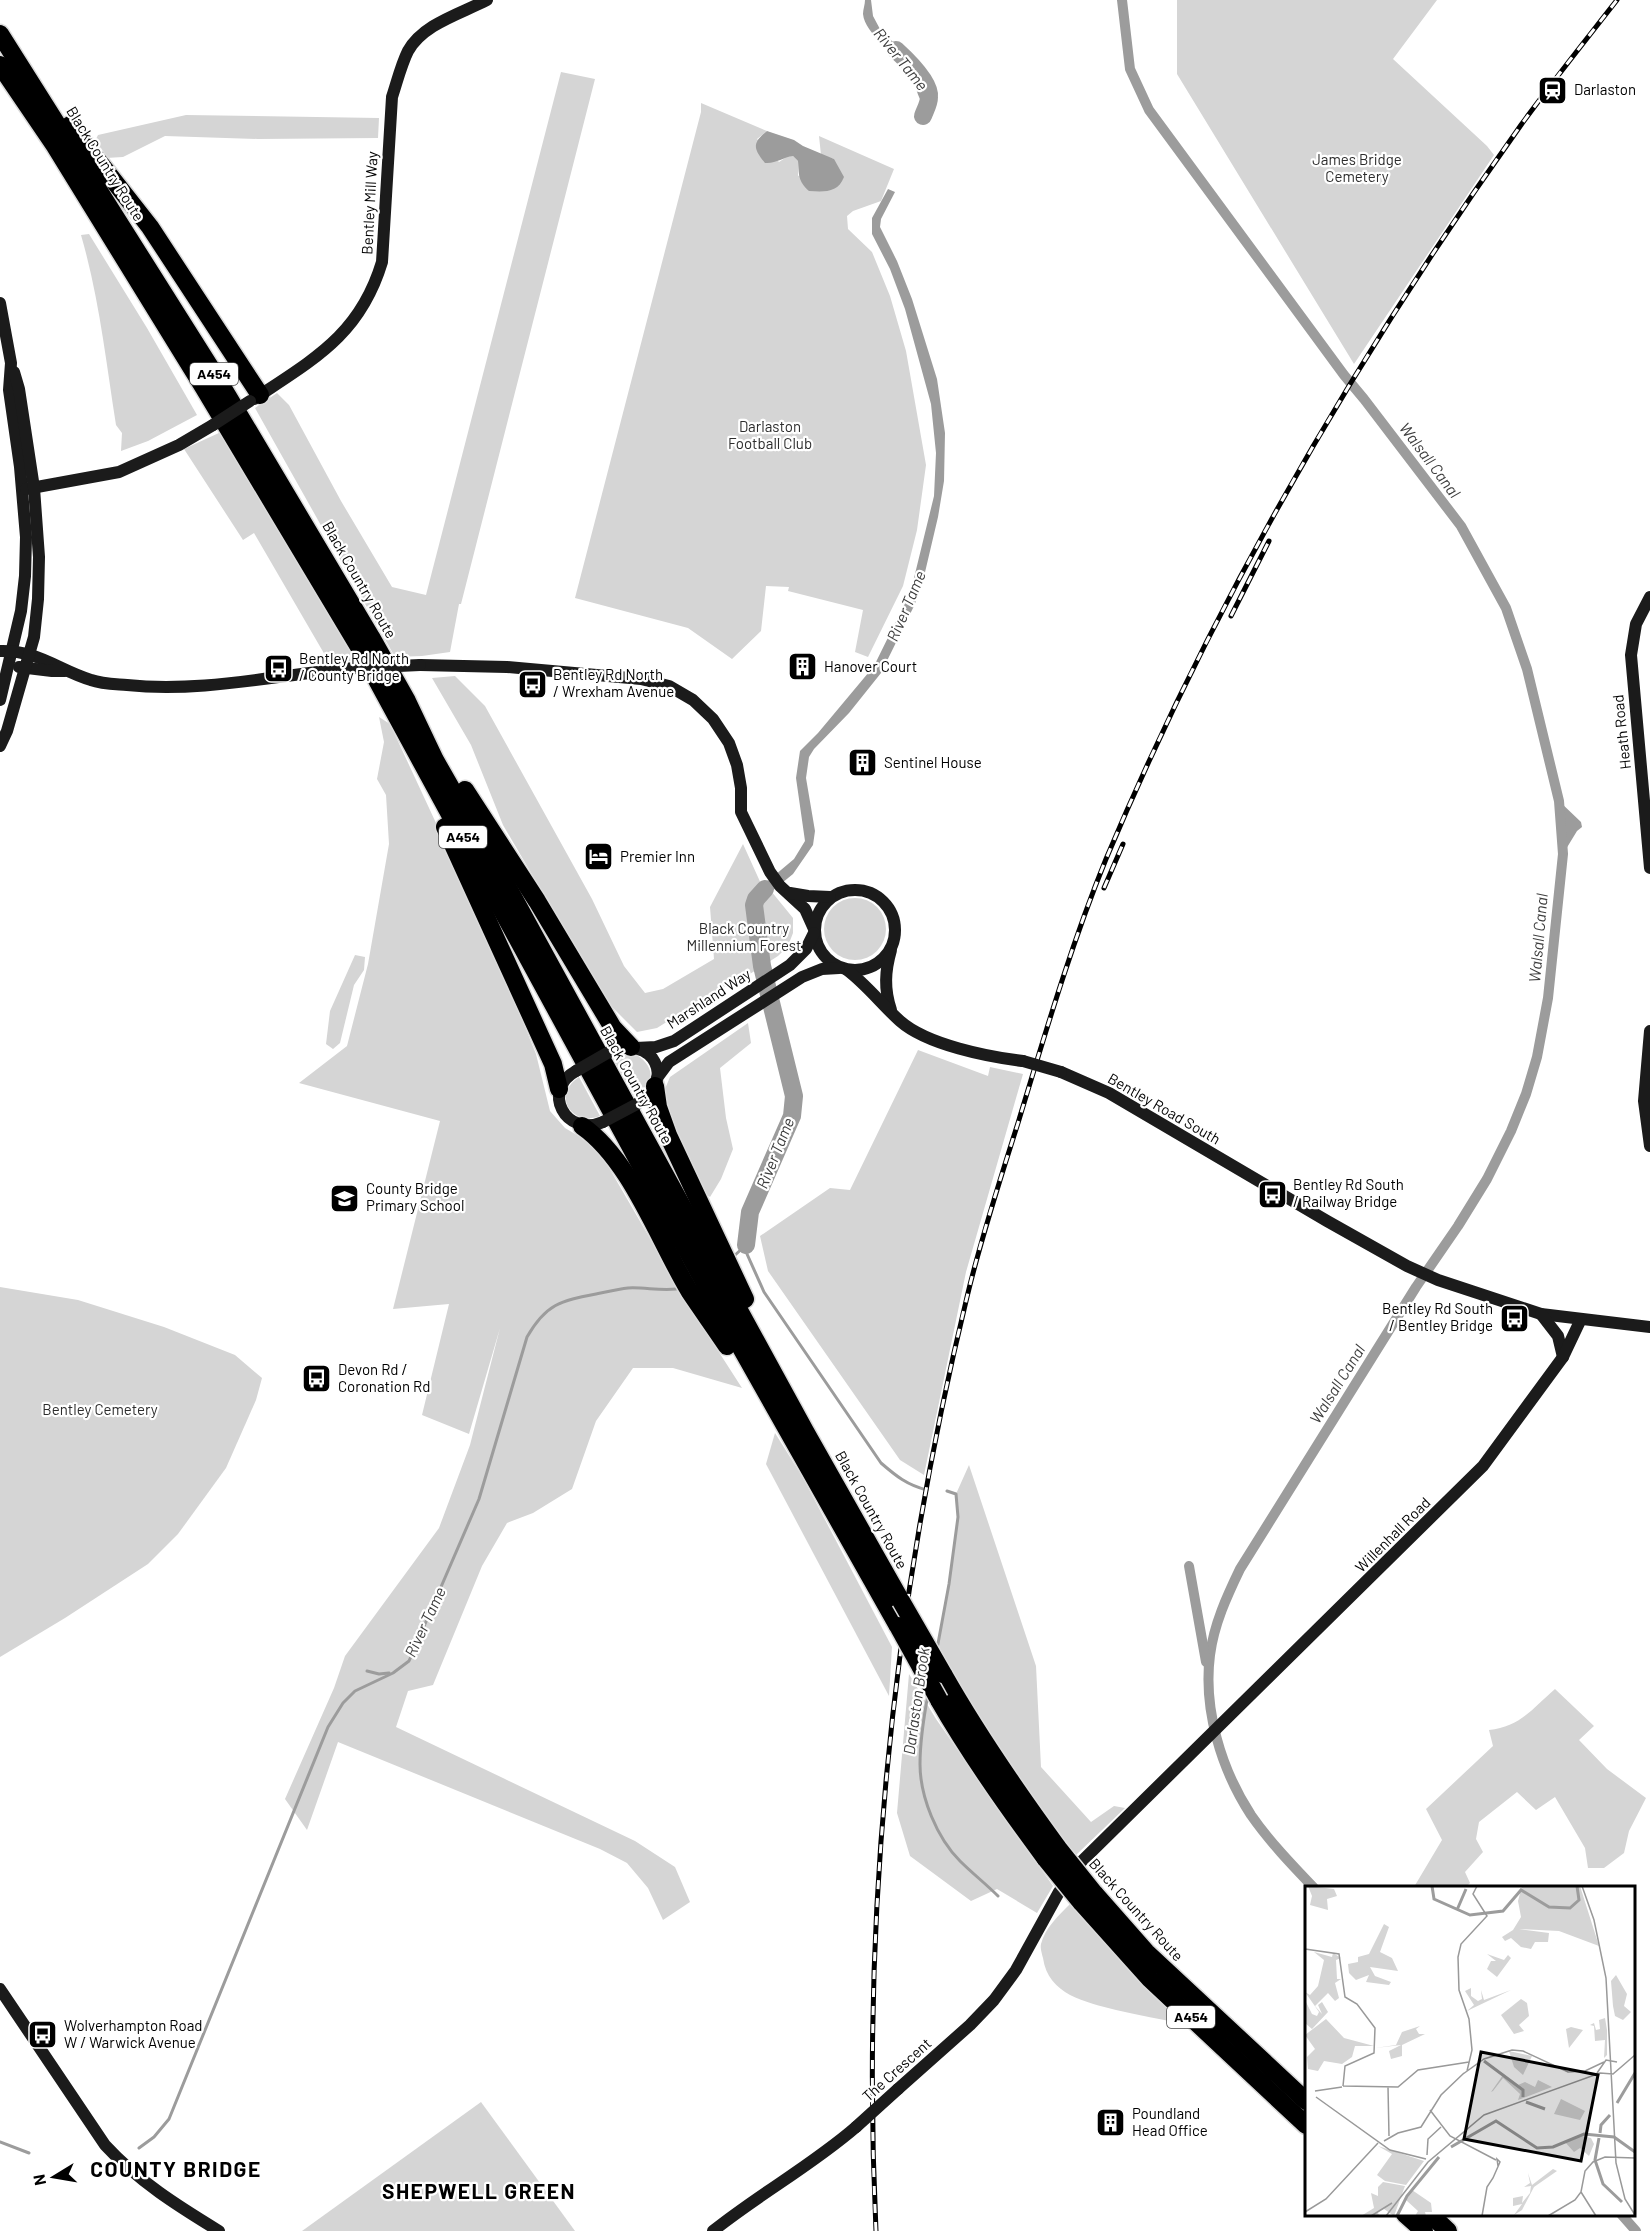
<svg xmlns="http://www.w3.org/2000/svg" width="1650" height="2231" font-family="Barlow,sans-serif">
	<style>
		.green { fill: #d5d5d5 }
		.water { fill: #9c9c9c }
		.lines { fill: none; stroke-linecap: round; stroke-linejoin: round }
		.stream { stroke: #9c9c9c; stroke-width: 3 }
		.canal { stroke: #9c9c9c; stroke-width: 10 }
		.river { stroke: #9c9c9c; stroke-width: 18 }
		.highway-casing { stroke: #dbdbdb; stroke-width: 21 }
		.secondary { stroke: #1b1b1b; stroke-width: 12 }
		.highway { stroke: #000; stroke-width: 18 }
		.rail-casing { stroke: #000; stroke-width: 5 }
		.rail { stroke: #fff; stroke-width: 3; stroke-dasharray: 9; stroke-linecap: butt }
		.highway-bridge-casing { stroke: #dbdbdb; stroke-width: 21; stroke-linecap: butt }
		.secondary-bridge { stroke: #1b1b1b; stroke-width: 12 }
		.highway-bridge { stroke: #000; stroke-width: 18 }
		.labels { text-anchor: middle; stroke-width: 4.5; stroke-linejoin: round; paint-order: stroke }
		.shield { fill: #fff; stroke: #4c4c4c; stroke-width: 1.5 }
		.shield-label { font-size: 14px; font-weight: bold; fill: #000 }
		.poi-label { font-size: 15px; fill: #000; stroke: #fff; text-anchor: start }
		.park-label { font-size: 15px; fill: #2c2c2c; stroke: #fff }
		.street-label { font-size: 15px; fill: #000; stroke: #fff }
		.water-label { font-size: 16px; font-style: italic; fill: #3d3d3d; stroke: #fff }
		.district-label { font-size: 21px; font-weight: bold; letter-spacing: 1.5px; fill: #000; stroke: #fff }
		.inset-river { fill: none; stroke: #9c9c9c; stroke-width: 3 }
		.inset-road { fill: none; stroke: #999; stroke-width: 1.5 }
		.view { fill: #000; fill-opacity: 0.15; stroke: #000; stroke-width: 3 }
		.inset-edge { fill: none; stroke: #000; stroke-width: 3 }
	</style>
	<rect width="100%" height="100%" fill="#fff"/>
	<!-- green -->
	<g class="green">
		<polygon points="1177,0 1437,0 1393,59 1487,146 1494,155 1354,364 1177,74"/>
		<polygon points="561,72 595,79 461,604 459,604 450,652 422,656 395,657 255,408 277,393 289,405 341,501 392,587 426,595"/>
		<polygon points="701,103 767,131 757,139 779,162 788,156 793,156 798,161 798,176 834,159 821,155 819,136 894,169 881,201 853,211 847,216 848,229 872,252 890,296 906,351 926,465 917,530 903,586 868,657 855,652 863,610 788,591 789,587 766,586 761,631 732,659 688,628 575,598 701,112"/>
		<polygon points="186,115 379,118 378,138 258,139 165,136 123,157 106,158 95,141 98,135"/>
		<path d="M89,234L147,328L197,415L148,441L121,451L122,433L116,425C106,361 99,297 81,235Z"/>
		<polygon points="221,432 356,661 329,662 254,533 243,540 184,449"/>
		<polygon points="455,676 485,706 592,899 624,966 645,993 663,989 714,959 710,907 743,844 762,886 754,895 761,900 771,891 793,918 793,933 788,946 778,956 742,979 721,988 657,1028 637,1032 606,1001 503,825 471,745 432,678"/>
		<polygon points="379,717 390,724 488,935 536,1054 550,1111 565,1128 597,1147 688,1304 742,1388 673,1368 633,1368 596,1421 572,1489 533,1513 507,1523 482,1566 433,1685 408,1691 396,1727 635,1841 675,1867 690,1902 663,1920 648,1888 627,1863 600,1849 338,1742 307,1830 285,1799 334,1688 345,1656 439,1528 470,1445 500,1328 469,1434 422,1415 449,1304 393,1309 440,1121 299,1083 347,1046 368,964 389,844 386,795 377,779 384,742"/>
		<circle cx="855" cy="929" r="31"/>
		<polygon points="355,955 365,957 364,970 354,985 340,1043 333,1049 326,1044 330,1011"/>
		<polygon points="748,1023 751,1043 720,1068 726,1118 733,1149 721,1179 710,1197 704,1193 667,1119 662,1096 670,1077"/>
		<polygon points="918,1050 988,1076 990,1067 1023,1074 966,1272 924,1475 900,1460 768,1271 760,1236 830,1188 850,1190"/>
		<path d="M633,1053C655,1064 657,1084 635,1097L613,1058L622,1054Z"/>
		<path d="M579,1077L600,1116C570,1127 552,1094 579,1077Z"/>
		<polygon points="0,1287 78,1300 164,1327 235,1355 262,1378 256,1400 226,1468 178,1534 148,1564 65,1618 0,1657"/>
		<polygon points="775,1433 802,1476 892,1647 889,1696 766,1464"/>
		<polygon points="969,1465 1036,1666 1041,1767 1091,1822 1114,1806 1125,1808 1076,1855 1027,1793 937,1650 949,1584 958,1517 956,1494"/>
		<polygon points="909,1674 936,1719 1053,1886 1037,1913 997,1889 971,1901 910,1856 897,1813"/>
		<path d="M1555,1689L1594,1726L1579,1740L1607,1769L1646,1798L1629,1831L1624,1853L1604,1868H1588L1585,1848L1555,1797L1536,1810L1517,1792L1479,1822L1476,1839L1483,1852L1465,1872L1470,1883L1466,1887H1414L1442,1840L1426,1809L1493,1746L1489,1730C1520,1727 1533,1708 1555,1689Z"/>
		<path d="M1070,1904L1100,1937L1184,2023C1161,2020 1139,2015 1116,2010C1086,2002 1048,1995 1043,1958C1042,1954 1040,1948 1041,1944C1045,1928 1059,1915 1070,1904Z"/>
		<polygon points="481,2102 575,2231 302,2231"/>
	</g>
	<!-- water -->
	<g class="water">
		<path d="M865,0H871L873,16L881,31L915,62L936,91L928,118L923,116L920,108L921,101C916,92 915,81 909,72C897,53 865,35 863,14C863,9 865,5 865,0Z"/>
		<path d="M767,131L794,140L803,146L834,159L844,177C838,193 824,192 809,191C798,181 799,175 798,161L793,156C783,157 776,164 765,163C753,148 752,143 767,131Z"/>
		<polygon points="888,189 895,192 881,219 880,227 897,261 912,299 937,379 945,433 944,481 938,517 922,585 914,606 881,673 849,713 814,749 809,757 806,778 815,831 813,845 793,874 761,900 759,908 749,905 754,895 762,886 794,859 805,841 796,778 800,751 818,733 874,666 906,601 914,578 934,496 936,453 931,404 905,309 890,269 872,234 872,218"/>
		<polygon points="1559,801 1581,822 1582,827 1577,831 1563,854"/>
	</g>
	<g class="lines">
		<!-- stream -->
		<g class="stream">
			<path d="M746,1245L747,1254L764,1292L881,1463C896,1476 907,1485 927,1490"/>
			<polyline points="734,1256 746,1245"/>
			<polyline points="937,1649 949,1584 958,1517 956,1494 947,1491"/>
			<polyline points="367,1671 379,1674 389,1673"/>
			<path d="M928,1694C924,1716 920,1741 920,1764C920,1797 937,1838 960,1861C972,1873 986,1884 998,1896"/>
			<polyline points="0,2142 29,2153"/>
			<path d="M139,2148L154,2137L169,2119L328,1727L343,1703L355,1691L393,1673L409,1661L479,1499L527,1337C546,1304 560,1301 596,1294C606,1292 618,1289 628,1288C644,1287 660,1291 676,1289"/>
		</g>
		<!-- canal -->
		<g class="canal">
			<path d="M1122,0L1130,69L1149,110L1344,375L1364,399L1461,526L1506,608L1527,669L1559,801L1563,854L1548,998L1537,1057L1526,1094L1511,1131L1487,1179L1458,1226L1416,1287L1240,1569C1227,1596 1214,1624 1210,1655C1203,1709 1221,1769 1251,1815C1269,1841 1292,1865 1314,1888"/>
			<polyline points="1189,1566 1206,1662"/>
			<polyline points="1621,2214 1636,2231"/>
		</g>
		<!-- river -->
		<g class="river">
			<path d="M896,50C907,60 931,83 929,97C929,104 925,110 923,116"/>
			<polyline points="746,1245 750,1212 792,1116 794,1096 762,966 754,905 756,899 765,889"/>
		</g>
		<defs>
			<g id="highway">
				<polyline points="0,34 217,378 371,637 407,701 435,760 512,895 805,1431 901,1601"/>
				<polyline points="0,65 55,146 204,388 359,647 709,1291 898,1626"/>
				<polyline points="70,125 150,227 260,395"/>
				<polyline points="465,790 537,901 613,1028 631,1047"/>
				<polyline points="445,827 553,1064 559,1089"/>
				<polyline points="655,1086 658,1107 668,1135 745,1299"/>
				<path d="M582,1126C631,1160 659,1241 690,1292C702,1310 715,1328 727,1346"/>
				<path d="M943,1674C977,1734 1017,1792 1058,1848"/>
				<path d="M939,1700C971,1756 1008,1808 1046,1859"/>
				<polyline points="1094,1893 1146,1952 1306,2101"/>
				<polyline points="1081,1902 1150,1979 1306,2125"/>
				<polyline points="1405,2214 1424,2231"/>
				<polyline points="1430,2214 1448,2231"/>
			</g>
		</defs>
		<!-- highway casing -->
		<use href="#highway" class="highway-casing"/>
		<!-- secondary -->
		<g class="secondary">
			<polyline points="0,303 11,363 9,390 20,467 26,537 25,576 21,611 0,700"/>
			<path d="M254,399C314,359 360,335 382,262L392,97C397,82 401,65 408,51C423,24 460,14 487,0"/>
			<polyline points="26,489 119,472 179,445 213,425"/>
			<polyline points="1650,597 1636,624 1631,655 1650,868"/>
			<path d="M0,651C38,650 58,670 91,680C102,684 115,684 127,685C204,693 280,674 356,668"/>
			<polyline points="420,665 507,667 641,679 669,686 693,700 713,719 729,743 737,765 741,788 741,812 770,872 780,886 805,909 814,929"/>
			<polyline points="19,667 52,671 65,671"/>
			<polyline points="0,746 7,731 34,637 38,599 39,557 34,488 19,389 14,372"/>
			<circle cx="855" cy="930" r="40"/>
			<polyline points="790,893 808,896 830,897"/>
			<path d="M891,950C885,971 884,989 891,1010"/>
			<path d="M847,970C867,985 882,1005 900,1021C927,1045 989,1057 1023,1061"/>
			<polyline points="1650,1031 1644,1101 1650,1146"/>
			<polyline points="636,1048 656,1047 674,1041 790,965 806,949 814,933"/>
			<path d="M609,1052C654,1033 677,1081 637,1104"/>
			<path d="M576,1071C541,1090 565,1138 603,1122"/>
			<polyline points="1061,1072 1109,1093 1327,1221 1407,1266 1438,1280 1541,1314 1650,1327"/>
			<polyline points="657,1078 669,1062 802,977 822,969 839,968"/>
			<polyline points="1541,1314 1558,1336 1563,1357"/>
			<path d="M0,1989L105,2145C138,2181 178,2206 219,2231"/>
			<polyline points="898,2089 970,2025 994,2000 1016,1970 1059,1892 1080,1863 1483,1466 1563,1357 1581,1319"/>
			<path d="M713,2231C759,2194 811,2166 856,2127"/>
		</g>
		<!-- highway -->
		<use href="#highway" class="highway"/>
		<defs>
			<g id="rail">
				<polyline points="1231,616 1269,541"/>
				<polyline points="1104,888 1123,844"/>
				<path d="M876,2231C861,1917 893,1602 967,1297C981,1238 1000,1180 1018,1123C1045,1034 1071,945 1106,859C1215,600 1358,354 1521,125C1552,82 1585,41 1617,0"/>
			</g>
		</defs>
		<!-- rail casing -->
		<use href="#rail" class="rail-casing"/>
		<!-- rail -->
		<use href="#rail" class="rail"/>
		<defs>
			<g id="highway-bridge">
				<polyline points="901,1601 943,1674"/>
				<polyline points="898,1626 939,1700"/>
				<polyline points="1058,1848 1094,1893"/>
				<polyline points="1046,1859 1081,1902"/>
			</g>
		</defs>
		<!-- highway-bridge casing -->
		<use href="#highway-bridge" class="highway-bridge-casing"/>
		<!-- secondary-bridge -->
		<g class="secondary-bridge">
			<polyline points="213,425 250,401"/>
			<polyline points="356,668 420,665"/>
			<polyline points="1023,1061 1061,1072"/>
			<polyline points="576,1071 609,1052"/>
			<polyline points="603,1122 637,1104"/>
			<polyline points="856,2127 898,2089"/>
		</g>
		<!-- highway-bridge -->
		<use href="#highway-bridge" class="highway-bridge"/>
	</g>
	<!-- icons -->
	<defs>
		<symbol id="station-square" viewBox="-11 -11 22 22"><rect x="-9" y="-9" width="18" height="18" rx="4" fill="#000" stroke="#fff"/><path d="M-3-6H3Q5-6 5-4V2Q5 4 3 4L4.5 6H3L1.5 4h-3L-3 6H-4.5L-3 4Q-5 4-5 2V-4Q-5-6-3-6ZM-3.5-4v3h7v-3ZM-3.5 1v1.5H-2V1ZM2 1v1.5H3.5V1Z" fill="#fff"/></symbol>
		<symbol id="building-square" viewBox="-11 -11 22 22"><rect x="-9" y="-9" width="18" height="18" rx="4" fill="#000" stroke="#fff"/><path d="M-4-6H4V6H1V3H-1V6H-4ZM-2.5-4.3h1.7v1.8h-1.7ZM.8-4.3h1.7v1.8H.8ZM-2.5-1h1.7V.8h-1.7ZM.8-1h1.7V.8H.8Z" fill="#fff"/></symbol>
		<symbol id="bus-square" viewBox="-11 -11 22 22"><rect x="-9" y="-9" width="18" height="18" rx="4" fill="#000" stroke="#fff"/><path d="M-5-6H5V4H4V6H2V4H-2V6H-4V4H-5ZM-3.5-4V0h7V-4ZM-3.5 1.2v1.5H-2V1.2ZM2 1.2v1.5H3.5V1.2Z" fill="#fff"/></symbol>
		<symbol id="hotel-square" viewBox="-11 -11 22 22"><rect x="-9" y="-9" width="18" height="18" rx="4" fill="#000" stroke="#fff"/><path d="M-6-4.5h1.5V1H6V5H4.5V3h-9V5H-6ZM-4 0a1.8 1.8 0 1 1 3.6 0ZM.5 0V-2.5h3Q6-2.5 6 0Z" fill="#fff"/></symbol>
		<symbol id="school-square" viewBox="-11 -11 22 22"><rect x="-9" y="-9" width="18" height="18" rx="4" fill="#000" stroke="#fff"/><path d="M0-5L7-2L0 1L-7-2ZM-4 1L0 2.5L4 1V4Q0 6-4 4Z" fill="#fff"/></symbol>
	</defs>
	<g fill-rule="evenodd">
		<use href="#station-square" x="1536" y="74" width="33" height="33"/>
		<use href="#building-square" x="786" y="650" width="33" height="33"/>
		<use href="#bus-square" x="262" y="652" width="33" height="33"/>
		<use href="#bus-square" x="516" y="668" width="33" height="33"/>
		<use href="#building-square" x="846" y="746" width="33" height="33"/>
		<use href="#hotel-square" x="582" y="840" width="33" height="33"/>
		<use href="#bus-square" x="1256" y="1178" width="33" height="33"/>
		<use href="#school-square" x="328" y="1182" width="33" height="33"/>
		<use href="#bus-square" x="1498" y="1302" width="33" height="33"/>
		<use href="#bus-square" x="300" y="1362" width="33" height="33"/>
		<use href="#bus-square" x="26" y="2018" width="33" height="33"/>
		<use href="#building-square" x="1094" y="2106" width="33" height="33"/>
	</g>
	<g class="labels">
		<!-- shield labels -->
		<g class="shield">
			<rect x="190" y="363" width="48" height="22" rx="4.5"/>
			<rect x="439" y="826" width="48" height="22" rx="4.5"/>
			<rect x="1167" y="2006" width="48" height="22" rx="4.5"/>
		</g>
		<g class="shield-label">
			<text x="214" y="379">A454</text>
			<text x="463" y="842">A454</text>
			<text x="1191" y="2022">A454</text>
		</g>
		<!-- poi labels -->
		<g class="poi-label">
			<text x="1574" y="95">Darlaston</text>
			<text x="299" y="664">Bentley Rd North<tspan x="299" dy="17">/ County Bridge</tspan></text>
			<text x="824" y="672">Hanover Court</text>
			<text x="553" y="680">Bentley Rd North<tspan x="553" dy="17">/ Wrexham Avenue</tspan></text>
			<text x="884" y="768">Sentinel House</text>
			<text x="620" y="862">Premier Inn</text>
			<text x="1293" y="1190">Bentley Rd South<tspan x="1293" dy="17">/ Railway Bridge</tspan></text>
			<text x="366" y="1194">County Bridge<tspan x="366" dy="17">Primary School</tspan></text>
			<text x="1493" y="1314" text-anchor="end">Bentley Rd South<tspan x="1493" dy="17">/ Bentley Bridge</tspan></text>
			<text x="338" y="1375">Devon Rd /<tspan x="338" dy="17">Coronation Rd</tspan></text>
			<text x="64" y="2031">Wolverhampton Road<tspan x="64" dy="17">W / Warwick Avenue</tspan></text>
			<text x="1132" y="2119">Poundland<tspan x="1132" dy="17">Head Office</tspan></text>
		</g>
		<!-- park labels -->
		<g class="park-label">
			<text x="1357" y="165">James Bridge<tspan x="1357" dy="17">Cemetery</tspan></text>
			<text x="770" y="432">Darlaston<tspan x="770" dy="17">Football Club</tspan></text>
			<text x="744" y="934">Black Country<tspan x="744" dy="17">Millennium Forest</tspan></text>
			<text x="100" y="1415">Bentley Cemetery</text>
		</g>
		<!-- street labels -->
		<g class="street-label">
			<text transform="translate(105 164) rotate(58)" y="5">Black Country Route</text>
			<text transform="translate(370 203) rotate(-87)" y="5">Bentley Mill Way</text>
			<text transform="translate(359 580) rotate(60)" y="5">Black Country Route</text>
			<text transform="translate(1622 732) rotate(-96)" y="5">Heath Road</text>
			<text transform="translate(709 999) rotate(-33)" y="5">Marshland Way</text>
			<text transform="translate(636 1085) rotate(61)" y="5">Black Country Route</text>
			<text transform="translate(1164 1109) rotate(30)" y="5">Bentley Road South</text>
			<text transform="translate(871 1510) rotate(61)" y="5">Black Country Route</text>
			<text transform="translate(1393 1535) rotate(-45)" y="5">Willenhall Road</text>
			<text transform="translate(1136 1910) rotate(48)" y="5">Black Country Route</text>
			<text transform="translate(897 2070) rotate(-42)" y="5">The Crescent</text>
		</g>
		<!-- water labels -->
		<g class="water-label">
			<text transform="translate(901 59) rotate(51)" y="6">River Tame</text>
			<text transform="translate(1430 460) rotate(53)" y="6">Walsall Canal</text>
			<text transform="translate(906 606) rotate(-67)" y="6">River Tame</text>
			<text transform="translate(1538 938) rotate(-85)" y="6">Walsall Canal</text>
			<text transform="translate(775 1153) rotate(-68)" y="6">River Tame</text>
			<text transform="translate(1337 1384) rotate(-58)" y="6">Walsall Canal</text>
			<text transform="translate(425 1622) rotate(-65)" y="6">River Tame</text>
			<text transform="translate(916 1701) rotate(-82)" y="6">Darlaston Brook</text>
		</g>
		<!-- district labels -->
		<g class="district-label">
			<text x="176" y="2177">COUNTY BRIDGE</text>
			<text x="479" y="2199">SHEPWELL GREEN</text>
		</g>
	</g>
	<!-- overview -->
	<g transform="translate(1305 1886)">
		<rect width="330" height="330" fill="#fff"/>
		<path d="M3,0L29,3L32,10L22,13L23,24L5,19L7,10ZM217,0H275L294,60L254,45L214,43L244,47L243,56H230L226,63L216,61L206,52L200,55L197,51L208,44L216,31L213,15ZM79,38L84,41L75,66L87,72L93,85L65,81L70,90L86,96L84,99L61,96L64,89L51,94L44,87L43,78L53,76V71L64,68ZM9,66L27,71L28,67L36,72L31,74L32,93H36L30,97L34,112L30,115L23,107L10,120L17,128L13,119L17,116L23,126L7,143L0,137V114L7,128L12,130L14,126L0,106L5,109L13,100L19,74ZM182,68L199,74L203,69L206,72L192,91L182,83L186,75H191ZM311,89L322,108L319,120L326,126L318,134L310,130L308,120L306,95ZM166,102V110L173,115L177,113L176,104L179,114L206,104L162,125L169,119L160,105ZM216,113L222,117L224,130L214,139L219,145L209,148L196,129ZM300,132L302,144V169L299,172L300,154L290,155L289,140L285,139L289,137L291,144L295,143L294,134ZM21,133L39,152L69,160H50L47,171L37,178L19,175L13,185L3,183L2,171L10,163L0,149ZM115,140L111,143L114,148H120L97,159V170L86,173L84,165L96,159L70,162L91,159L97,146ZM266,141L278,144L264,162L261,143ZM204,165L227,170L218,189L209,181ZM196,186L213,199L220,196L230,201L233,194L247,201L213,214L215,208L198,192L188,205L186,206L198,189ZM256,213L280,225L275,234L249,228ZM277,250L286,252L289,258L284,270L275,262L269,266L260,256ZM73,260L119,275L101,299L80,295L72,289L87,268ZM248,283L252,285L229,301L217,324L209,329L217,318L208,320V312L218,310L217,317L225,307L226,300L219,301L225,297L223,287L227,299ZM78,296L100,300L89,330L79,323L72,326L75,330H56L69,322L66,307L73,310V301ZM107,304L126,317L127,326H120L121,330H110L113,325L101,314Z" fill="#d5d5d5"/>
		<path class="inset-river" d="M127,0L129,13L165,29L198,25L216,4L244,21L265,22L274,14L272,0M152,24L161,3M179,175L218,204V211M221,216L240,223M312,217L330,187M295,247L296,239L305,229M294,252L290,274L298,298L317,316M146,261L191,235L232,262L248,261L279,248L309,251L330,266M92,330L102,310L134,271"/>
		<path class="inset-road" d="M277,0L289,34L301,92L311,277L320,313L330,329M0,63L34,68L40,111L52,118L70,142L69,167L40,180L38,200M162,185L167,164L164,133L154,104L153,71L156,58L182,30L168,8L172,0M292,187L301,174L312,176M158,188L179,173L207,164L218,165L263,186L280,185L299,176M38,200L93,201L113,184L164,176M83,201L84,250M10,205L37,201M11,211L85,264L121,273M125,224L145,250L191,274M79,255L93,247L116,241L136,209L159,187M122,269L123,253L136,241M276,306L291,330M0,326L21,313L73,257M66,330L87,317M81,330L123,276L179,229L295,187L308,188L330,169M177,330L182,301L188,292L195,276L192,273L193,280M243,330L270,314L276,306L280,285L288,276L300,271L330,272"/>
		<path class="view" d="M176,166L293,189L276,275L159,253Z"/>
		<rect width="330" height="330" class="inset-edge"/>
	</g>
	<!-- north arrow -->
	<g transform="translate(54 2177) rotate(259)" stroke="#ffffff" stroke-width="4.5" paint-order="stroke">
	<path d="M0-4.5L10 22L0 15L-10 22Z" fill="#000000"/>
	<text y="-9" font-size="16" font-weight="bold" text-anchor="middle" fill="#000000">N</text>
	</g>
</svg>
